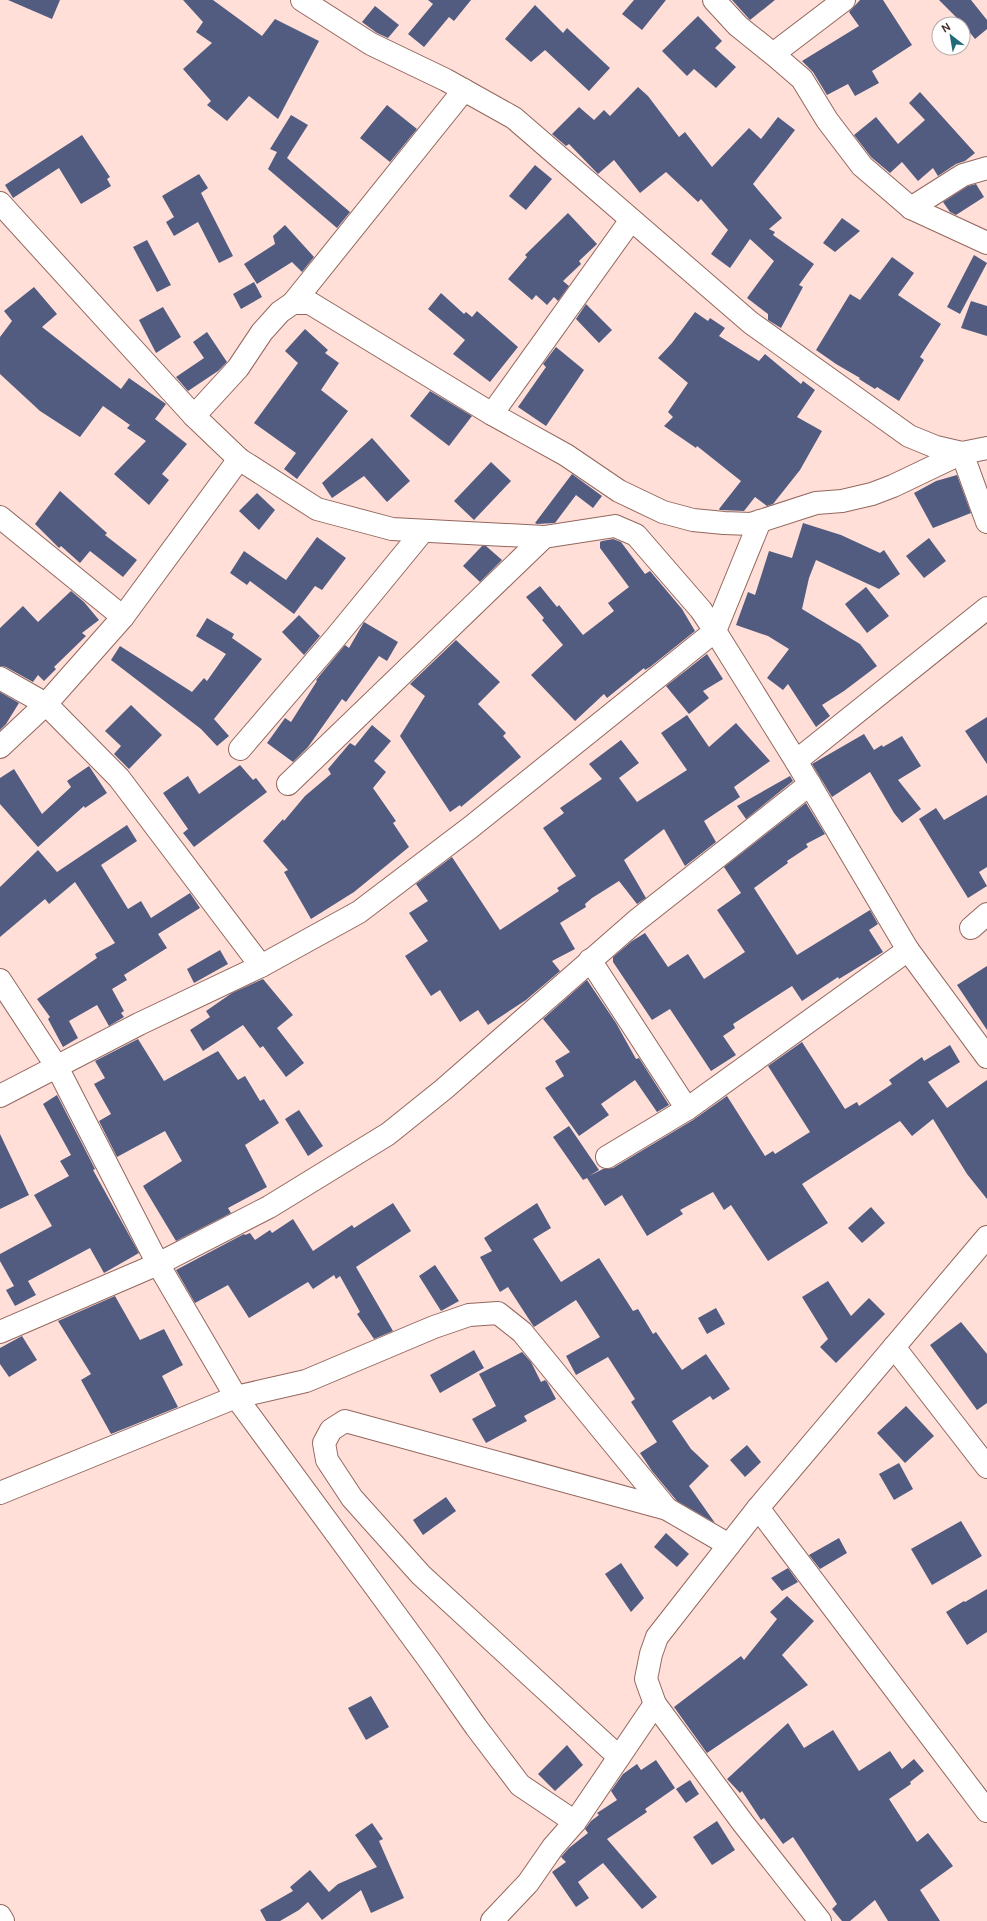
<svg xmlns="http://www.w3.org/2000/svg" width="987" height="1921" font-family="'DM Sans',sans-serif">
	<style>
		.building { fill: #525c81 }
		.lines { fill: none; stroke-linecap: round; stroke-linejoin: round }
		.minor-casing { stroke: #94675d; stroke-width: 24 }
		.minor { stroke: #fff; stroke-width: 22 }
	</style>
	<rect width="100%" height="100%" fill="#ffdfd8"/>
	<!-- building -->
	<g class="building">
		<polygon points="8,0 60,0 52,19"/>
		<polygon points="183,0 213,0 262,36 275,19 319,41 278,119 249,96 227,121 207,105 211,101 183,69 212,43 196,32 203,22"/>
		<polygon points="428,0 471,0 454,21 449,17 424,47 408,34 433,4"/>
		<polygon points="634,0 666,0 642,30 622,14"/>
		<polygon points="732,0 775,0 750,20"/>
		<polygon points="860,0 883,0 912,45 872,71 879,83 855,96 848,84 827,95 813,72 802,61 859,26 849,12"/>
		<polygon points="939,0 971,0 987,20 987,29 975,39 963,24"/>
		<polygon points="535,5 563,33 567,28 610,68 589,91 545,50 531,62 505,39"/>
		<polygon points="375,6 399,25 388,38 377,33 362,22"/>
		<polygon points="698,16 722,41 715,48 736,67 716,88 694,69 687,76 662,51"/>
		<polygon points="638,87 648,96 679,137 685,132 712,167 749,128 761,139 778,117 795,130 753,184 782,218 769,229 775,232 773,235 814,264 799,285 803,287 781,328 768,320 768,314 747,298 774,261 750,239 730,268 711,254 728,230 701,199 698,202 666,172 640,193 614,160 598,174 569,144 566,146 552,134 579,107 594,120 604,110 610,116"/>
		<polygon points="920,92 975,153 965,161 956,164 938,176 933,168 918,181 902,162 890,173 871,157 854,135 876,117 898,144 925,120 909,103"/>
		<polygon points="387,105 417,129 390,162 360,138"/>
		<polygon points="291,115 308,125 287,158 350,212 337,228 268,169 277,152 270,149"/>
		<polygon points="82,135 110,177 107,179 111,186 81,204 59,168 13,198 5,185"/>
		<polygon points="535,165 552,179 526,210 509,196"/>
		<polygon points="199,174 208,188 201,193 233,256 219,263 198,222 174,236 166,222 174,217 162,196"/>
		<polygon points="976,184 984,197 956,215 950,212 943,202 968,186"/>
		<polygon points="568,213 597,244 579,261 581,264 563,281 569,286 558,301 554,297 547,305 536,295 532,300 508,279 527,257 525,255"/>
		<polygon points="842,218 860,231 835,252 823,243"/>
		<polygon points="285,225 314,257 302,272 292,262 257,284 244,264 275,244 273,236"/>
		<polygon points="147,240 171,285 157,292 133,247"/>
		<polygon points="974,255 987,263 960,314 947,307"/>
		<polygon points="892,257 914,273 898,295 941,324 920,357 924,360 899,401 877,387 875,389 859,379 860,378 836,364 816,350 850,294 860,300"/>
		<polygon points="254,282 262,297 241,309 233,294"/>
		<polygon points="34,287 57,314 42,327 121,389 129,378 166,404 155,419 187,444 162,474 169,480 149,505 114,474 146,441 127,428 130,425 103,406 80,437 40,411 0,374 0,337 12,321 4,311"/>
		<polygon points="441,293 464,314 466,312 472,317 477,311 518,347 490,382 453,354 465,340 428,309"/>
		<polygon points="971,301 987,306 987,336 961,328"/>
		<polygon points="586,304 612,330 599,343 576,319"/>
		<polygon points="163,307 181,337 156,353 139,320"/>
		<polygon points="695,312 708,321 710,318 725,328 719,336 759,361 765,354 801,384 803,381 815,390 797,417 822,431 800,470 773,504 767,506 755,497 744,511 720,510 719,509 741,481 697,446 696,448 664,426 673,417 668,412 688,383 658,358 672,343"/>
		<polygon points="305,329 328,350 325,353 339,363 321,390 348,411 297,479 284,469 296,453 254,423 298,363 285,351"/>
		<polygon points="207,332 227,362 218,371 188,391 176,377 204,358 193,342"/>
		<polygon points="556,347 584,370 546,426 518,407 546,367 543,364"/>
		<polygon points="430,391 472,416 449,446 410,416"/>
		<polygon points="372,438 410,481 387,502 364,476 332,498 322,483"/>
		<polygon points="491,462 511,481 474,520 454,501"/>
		<polygon points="572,474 602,496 593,508 576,495 555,523 537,524 535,523"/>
		<polygon points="957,475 971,513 933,528 914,493 936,481"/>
		<polygon points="60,491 107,533 105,535 137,560 123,577 90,551 80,563 61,546 59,548 35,524"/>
		<polygon points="257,493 275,510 259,530 239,511"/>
		<polygon points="803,523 841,535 880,553 884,550 900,574 879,589 816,560 809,578 802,609 860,644 877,666 844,691 822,705 830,716 816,727 788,684 783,690 767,678 789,649 768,636 736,625 748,592 755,595 769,551 792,558"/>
		<polygon points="317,537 346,558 322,590 315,586 294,614 250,581 247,585 230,573 244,551 286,580"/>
		<polygon points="929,538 946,561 924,578 906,556"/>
		<polygon points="613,539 621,542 645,574 650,571 682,609 695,631 650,667 645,670 644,668 607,698 604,694 575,721 531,675 563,645 542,620 544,618 526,597 540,586 557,607 559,605 583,635 614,611 608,603 629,587 600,548 600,542 602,541"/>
		<polygon points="482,546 486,546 502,560 480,582 463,566"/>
		<polygon points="866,587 889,616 867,633 845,604"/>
		<polygon points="71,591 84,602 99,620 82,633 86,636 54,667 56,669 44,681 38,675 33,682 6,667 0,666 0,628 23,606 38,622"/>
		<polygon points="299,615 320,636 304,655 282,632"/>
		<polygon points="207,618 234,634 232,638 262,659 214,719 229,736 217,746 201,729 111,660 120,646 192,692 204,678 207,681 226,654 196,636"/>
		<polygon points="364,622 398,642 387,661 379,656 346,702 342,699 308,747 293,762 267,743 285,718 291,722 317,681 316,680 345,645 349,648"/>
		<polygon points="456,640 500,682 478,704 506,733 503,736 521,757 461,807 460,805 450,812 400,736 425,696 410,684"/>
		<polygon points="707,654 723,679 703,691 709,698 689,714 666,686"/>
		<polygon points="0,692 19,703 6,724 0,730"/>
		<polygon points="131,705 162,735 129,769 114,754 121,746 105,731"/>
		<polygon points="687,715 709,747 736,723 770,761 734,787 740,797 704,821 716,842 685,866 664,829 624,860 646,898 637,904 619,881 592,898 585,904 586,907 560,923 575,949 552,961 560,971 526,1000 488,1025 478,1010 460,1022 440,990 431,996 405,956 428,941 409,913 428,901 416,884 452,857 500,930 559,891 557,888 576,876 543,828 564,813 560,808 602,779 589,764 621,740 639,763 619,778 637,802 687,770 661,733"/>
		<polygon points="987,717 987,764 965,731"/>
		<polygon points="372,725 391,741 374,761 386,772 373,788 396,821 393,823 409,847 354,892 311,919 284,872 288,870 263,841 283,819 284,821 305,796 331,774 328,769 350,743 355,746"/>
		<polygon points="864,734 874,750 882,745 883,747 902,736 921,766 898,780 921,809 902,823 894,813 870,772 832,797 812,764"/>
		<polygon points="240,765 253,780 256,778 267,792 194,847 183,833 188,829 163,793 188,776 199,794"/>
		<polygon points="89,766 107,793 85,808 84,806 38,847 0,804 0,778 14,769 42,814 71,787 67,781"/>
		<polygon points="790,776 793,781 746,819 737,806"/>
		<polygon points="987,795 987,867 979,872 987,886 968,898 919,819 936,808 944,820"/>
		<polygon points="806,803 825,834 806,844 808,847 787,861 788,863 754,888 797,955 870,910 878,924 869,930 883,952 839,979 838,977 802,1001 792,986 733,1024 735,1028 723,1036 736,1055 711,1071 670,1009 652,1020 613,962 613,957 632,941 645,933 668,967 688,954 704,979 745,952 717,910 741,893 724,867"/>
		<polygon points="127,825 137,841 101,865 128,909 141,901 151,918 190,893 200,908 158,934 167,948 124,975 127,980 112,989 124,1011 121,1013 124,1017 109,1026 97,1005 69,1021 78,1038 63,1047 48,1019 50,1017 37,999 97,958 95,954 115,943 75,882 49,904 45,899 0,937 0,887 38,850 57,872"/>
		<polygon points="220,950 228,964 194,983 187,969"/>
		<polygon points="987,966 987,1030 957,985"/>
		<polygon points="263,979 293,1015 277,1028 304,1063 286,1077 263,1046 260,1048 243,1025 203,1051 190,1030 210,1017 206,1011 232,993"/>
		<polygon points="587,980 616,1023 636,1059 639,1058 669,1105 657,1112 635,1080 601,1104 609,1115 579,1136 545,1088 564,1076 555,1061 570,1052 543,1019"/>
		<polygon points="138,1039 164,1081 218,1051 238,1080 245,1076 260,1101 264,1099 279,1123 245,1145 267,1187 228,1208 231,1213 176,1241 143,1186 182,1161 165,1131 117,1157 99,1121 111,1114 94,1084 105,1078 95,1061"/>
		<polygon points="802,1042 845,1109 857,1102 859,1106 892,1084 889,1080 922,1057 924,1061 950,1045 960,1062 928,1082 947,1108 987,1080 987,1199 967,1174 933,1119 912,1136 900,1121 802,1184 828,1223 768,1261 731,1205 724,1210 713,1192 680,1210 683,1214 647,1236 622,1195 605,1206 587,1178 583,1180 553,1137 569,1126 599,1170 589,1176 603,1169 613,1168 693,1120 727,1096 765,1156 773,1151 775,1154 810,1132 768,1066"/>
		<polygon points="57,1095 95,1169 93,1170 139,1253 104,1273 90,1248 28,1281 36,1295 15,1306 6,1290 14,1286 0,1261 0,1254 52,1226 34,1195 69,1176 60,1161 71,1155 43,1104"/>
		<polygon points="299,1110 323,1146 308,1156 285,1119"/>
		<polygon points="0,1134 29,1195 0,1209"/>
		<polygon points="393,1203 411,1231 356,1267 393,1331 374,1339 357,1314 360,1312 340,1276 336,1279 334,1275 313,1289 308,1282 249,1318 228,1285 195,1303 176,1270 244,1234 245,1235 250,1233 255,1240 270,1230 272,1233 293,1219 313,1251 352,1225 354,1228"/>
		<polygon points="537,1203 551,1228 533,1239 561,1282 599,1258 633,1311 638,1309 653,1334 656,1332 682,1370 706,1354 730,1389 713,1400 710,1396 672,1421 691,1449 709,1466 689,1486 715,1523 677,1501 652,1471 640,1453 657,1442 631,1402 635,1399 608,1357 576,1375 566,1356 600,1337 576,1300 534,1327 508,1287 500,1292 480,1257 492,1251 484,1238"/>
		<polygon points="871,1207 885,1223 862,1243 848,1228"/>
		<polygon points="435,1265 459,1301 441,1311 419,1276"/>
		<polygon points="828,1281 851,1316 869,1298 885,1314 836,1363 820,1347 828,1339 802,1297"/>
		<polygon points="115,1296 140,1340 164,1329 183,1365 162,1376 178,1407 111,1434 81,1380 91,1374 58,1321"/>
		<polygon points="716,1308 725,1324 707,1334 698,1318"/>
		<polygon points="961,1322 987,1354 987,1403 977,1410 930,1345"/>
		<polygon points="22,1336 37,1360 9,1377 0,1364 0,1348"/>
		<polygon points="474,1350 484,1368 440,1393 430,1375"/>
		<polygon points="522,1352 531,1362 541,1382 545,1380 547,1382 556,1399 524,1416 527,1421 486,1443 472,1419 496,1406 479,1374"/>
		<polygon points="906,1406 934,1436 905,1463 877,1433"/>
		<polygon points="747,1445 761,1462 745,1477 730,1460"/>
		<polygon points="899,1463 913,1489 894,1500 879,1474"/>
		<polygon points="446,1497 456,1511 423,1535 413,1520"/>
		<polygon points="961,1521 982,1556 932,1585 911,1549"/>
		<polygon points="666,1533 689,1554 677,1567 654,1547"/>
		<polygon points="839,1538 847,1553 820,1569 809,1555"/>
		<polygon points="621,1563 644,1598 631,1612 605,1574"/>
		<polygon points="788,1568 798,1582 782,1591 771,1578"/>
		<polygon points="987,1589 987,1632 967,1645 946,1612 964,1601 965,1602"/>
		<polygon points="787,1596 814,1621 782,1655 808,1685 707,1753 674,1707 741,1656 744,1660 777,1619 770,1612"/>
		<polygon points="371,1696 389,1727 366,1740 348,1708"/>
		<polygon points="788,1723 804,1748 833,1730 859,1771 890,1751 902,1769 914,1759 924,1771 910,1782 911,1784 889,1799 917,1842 928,1833 953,1866 920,1890 940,1921 888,1921 875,1900 850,1921 842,1921 832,1909 837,1904 793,1837 783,1844 764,1818 761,1820 742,1791 740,1793 727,1779"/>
		<polygon points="567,1745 583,1765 555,1791 538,1774"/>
		<polygon points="656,1760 675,1788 645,1809 647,1812 607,1839 657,1897 642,1909 603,1863 578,1882 589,1898 576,1907 552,1872 566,1862 561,1857 569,1848 588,1833 585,1829 591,1821 599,1815 597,1813 617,1800 611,1791 623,1774 637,1764 641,1770"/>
		<polygon points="690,1780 699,1794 686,1803 676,1789"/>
		<polygon points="717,1821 735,1850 712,1865 693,1837"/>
		<polygon points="372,1823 383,1839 379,1841 404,1898 371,1913 361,1890 322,1920 308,1902 299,1910 280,1921 266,1921 260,1910 293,1891 290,1887 310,1870 329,1892 338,1884 377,1867 355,1835"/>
	</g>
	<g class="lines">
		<defs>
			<g id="minor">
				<polyline points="302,0 371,44 446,80 514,118 751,323 909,436 936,447 962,453 987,448"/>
				<polyline points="714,0 738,26 773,54"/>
				<polyline points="844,0 773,54 802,79 827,120 862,166 911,208 987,243"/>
				<polyline points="0,203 194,416 239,459 317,509 392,529 544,537 615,526 636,535 701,610 715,631 796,761 908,950 987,1057"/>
				<polyline points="911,208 963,175 987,168"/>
				<polyline points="293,303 464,90"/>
				<polyline points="492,414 631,220"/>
				<polyline points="194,416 238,368 262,332 280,312 293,303 310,303 492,414 566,455 619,491 663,512 693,520 724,523 751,524 816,503 842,501 872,494 893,486 962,453 987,522"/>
				<polyline points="0,517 123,617"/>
				<polyline points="0,678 46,704 119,778 261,966"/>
				<polyline points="0,747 46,704 123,617 239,459"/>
				<polyline points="240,749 336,637 423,531"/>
				<polyline points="796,761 987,608"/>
				<polyline points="288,784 544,537"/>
				<polyline points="971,928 987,914"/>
				<polyline points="590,960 687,1109"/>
				<polyline points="0,980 57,1067 158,1264 236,1397 429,1660 476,1727 520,1785 575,1822"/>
				<polyline points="0,1096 139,1024 261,966 359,912 471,827 715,631 760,521"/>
				<polyline points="607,1157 687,1109 908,950"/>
				<polyline points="0,1332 158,1264 269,1207 388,1134 444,1089 636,921 810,784"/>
				<polyline points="894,1347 987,1467"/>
				<polyline points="0,1493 236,1397 306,1381 434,1327 469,1315 498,1313 522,1332 667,1509"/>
				<polyline points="758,1508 987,1811"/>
				<polyline points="619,1757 421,1575 352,1498 327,1460 324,1443 331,1430 345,1421 667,1509 729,1545"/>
				<polyline points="0,1916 3,1921"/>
				<polyline points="492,1921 528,1883 553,1847 575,1822 655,1704"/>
				<polyline points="820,1921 743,1823 655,1704 646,1679 651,1654 657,1637 758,1508 987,1237"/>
			</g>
		</defs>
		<!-- minor casing -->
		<use href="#minor" class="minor-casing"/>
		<!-- minor -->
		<use href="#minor" class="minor"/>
	</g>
	<!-- north arrow -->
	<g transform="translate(951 36) rotate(329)"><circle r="19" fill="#ffffff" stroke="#b5adab"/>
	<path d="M0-3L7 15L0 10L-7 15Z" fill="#236a78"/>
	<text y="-6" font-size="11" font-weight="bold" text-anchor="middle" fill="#45312c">N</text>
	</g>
</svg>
